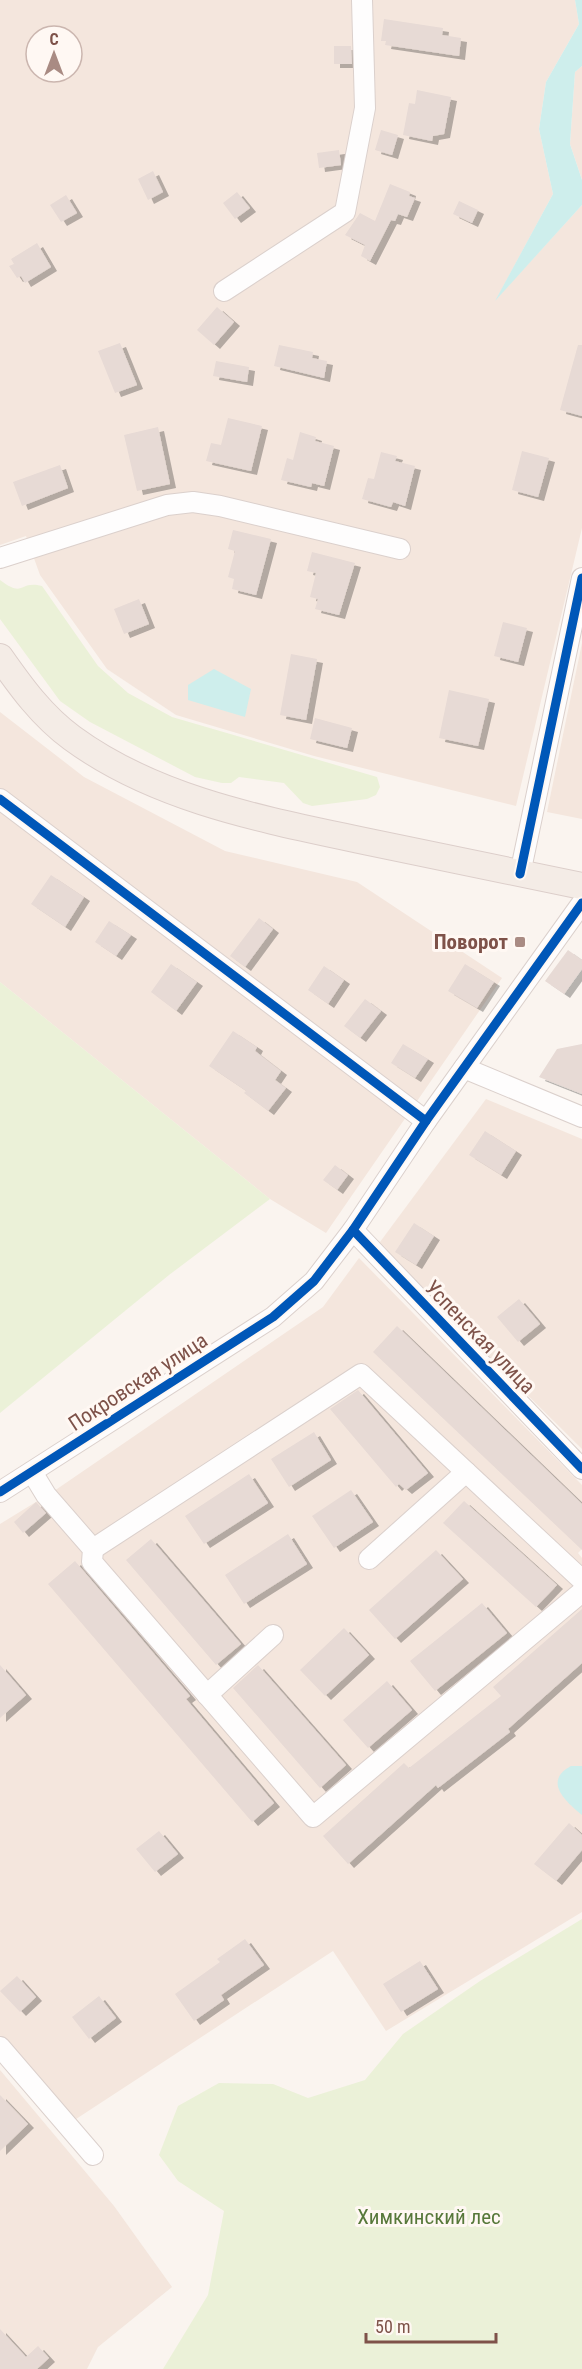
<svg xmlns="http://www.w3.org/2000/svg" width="582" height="2369" font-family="'Roboto Condensed',sans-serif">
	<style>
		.residential { fill: #f4e6dd; fill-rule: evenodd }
		.green { fill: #ebf1d8 }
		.water { fill: #ceeeec }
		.building { fill: #e7dad5; filter: url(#shadow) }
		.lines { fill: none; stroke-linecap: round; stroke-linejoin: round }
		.minor-casing { stroke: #dbd0cc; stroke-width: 22 }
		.major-casing { stroke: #dcceca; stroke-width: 28 }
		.minor { stroke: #fefdfd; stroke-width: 20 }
		.major { stroke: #f4ece6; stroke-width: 26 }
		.cycleway-casing { stroke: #fff8f3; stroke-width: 13 }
		.cycleway { stroke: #0057b8; stroke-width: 9 }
		.poi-dot { fill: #a98b83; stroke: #fff8f3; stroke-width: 2 }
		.labels { text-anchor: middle; stroke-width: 6; stroke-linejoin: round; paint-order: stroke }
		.poi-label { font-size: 21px; font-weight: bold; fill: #7e5249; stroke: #fff8f3; text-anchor: end }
		.street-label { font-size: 21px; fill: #7e5249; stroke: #fff8f3 }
		.park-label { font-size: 21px; fill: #57783a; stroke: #fff8f3 }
	</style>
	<defs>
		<filter id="shadow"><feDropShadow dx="6" dy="4" stdDeviation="0" flood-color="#0004"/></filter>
	</defs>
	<rect width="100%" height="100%" fill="#faf4ef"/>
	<!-- residential -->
	<g class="residential">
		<path d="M0,0H575L579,24L546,82L539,129L553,194L497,298L582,205V528L516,806L314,756L176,715L107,669L40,575L26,536L0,545ZM36,36H72V72H36Z"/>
		<polygon points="582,66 582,180 570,144 575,72"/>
		<polygon points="582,643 582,819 547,812"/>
		<polygon points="0,712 84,777 225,851 357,882 502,978 326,1233 270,1199 0,982"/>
		<polygon points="486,1099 582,1139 582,1449 377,1246"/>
		<polygon points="359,1258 582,1485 582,1549 578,1553 582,1558 582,1912 386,2031 333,1951 73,2121 0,2036 0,1524 57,1489 323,1307"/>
		<polygon points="0,2070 114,2206 172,2287 98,2347 87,2369 0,2369"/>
	</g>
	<!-- green -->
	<g class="green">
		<path d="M0,580C25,599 18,580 42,586L98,666L128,693L172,717L377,777L380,787L376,795L367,799L312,806L303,803L284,783L239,777L231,783H222L195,777L90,722L60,701L0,619Z"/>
		<polygon points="0,982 270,1199 169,1275 0,1413"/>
		<polygon points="582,1919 582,2369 163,2369 208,2295 224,2211 178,2181 159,2155 178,2106 219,2083 273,2084 308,2098 365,2080 403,2034 480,1981"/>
	</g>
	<!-- water -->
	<g class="water">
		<polygon points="575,0 582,0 582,66 575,72 570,144 582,180 582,205 495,301 553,194 539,129 546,82 579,24"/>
		<polygon points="214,669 251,689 245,717 188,700 188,685"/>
		<path d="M571,1766H582V1815C565,1801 543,1781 571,1766Z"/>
	</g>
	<!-- building -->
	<g class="building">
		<polygon points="384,19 443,28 442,35 461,38 459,56 385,45 386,41 381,41"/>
		<polygon points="334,46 351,46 352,64 334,64"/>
		<polygon points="417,90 451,97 444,134 433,136 432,141 403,135 409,103 415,104"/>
		<polygon points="381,130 398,135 392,155 375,150"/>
		<polygon points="339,150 341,165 319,168 317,153"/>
		<polygon points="153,171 163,192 148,200 138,179"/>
		<polygon points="390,184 410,192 409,196 415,198 407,217 398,214 395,221 391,220 370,261 361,256 365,245 345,235 360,213 375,221"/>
		<polygon points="237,192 250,208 235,219 223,203"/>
		<polygon points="66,195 77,213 61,222 50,205"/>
		<polygon points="459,201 478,210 472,223 453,214"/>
		<polygon points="37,243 51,267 25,283 21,276 17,278 9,266 14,264 11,259"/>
		<polygon points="217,307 234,322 214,345 197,330"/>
		<polygon points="120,343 137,385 115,393 98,351"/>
		<polygon points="279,345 313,352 312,358 327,361 324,378 274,366"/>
		<polygon points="578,345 582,345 582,416 560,410"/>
		<polygon points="216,361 249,367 247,382 213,376"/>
		<polygon points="228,418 262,426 251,471 206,461 211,443 221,445"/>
		<polygon points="158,427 170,484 137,491 124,435"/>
		<polygon points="300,432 316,437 315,441 334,446 324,486 312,483 311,487 281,480 287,458 293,460"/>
		<polygon points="522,451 549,458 538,497 512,490"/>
		<polygon points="381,452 397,456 395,461 415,466 405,506 393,502 391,507 362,499 368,478 374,479"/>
		<polygon points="60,465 68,488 22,506 13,482"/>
		<polygon points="233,530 271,539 256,595 232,589 234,579 228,577 235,551 228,549"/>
		<polygon points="312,552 355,563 339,615 315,609 318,599 310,597 316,573 307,571"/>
		<polygon points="139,599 149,624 124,634 114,609"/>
		<polygon points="503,622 527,628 518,662 494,656"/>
		<polygon points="291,654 317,659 306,720 280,715"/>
		<polygon points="449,690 489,699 478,746 439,738"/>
		<polygon points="315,718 352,728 347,748 310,739"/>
		<polygon points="51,875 84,897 65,927 31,904"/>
		<polygon points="259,918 273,929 245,967 230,956"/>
		<polygon points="109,921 131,935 116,956 95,942"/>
		<polygon points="568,950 582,960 582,969 564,994 545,981"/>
		<polygon points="171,964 197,982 176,1011 151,992"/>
		<polygon points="465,964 494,982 477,1008 448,991"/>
		<polygon points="324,966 344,980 328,1004 308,990"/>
		<polygon points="365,999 381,1011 360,1038 344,1026"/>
		<polygon points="233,1031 257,1047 255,1051 281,1071 275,1080 286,1088 268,1111 244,1093 246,1091 209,1066"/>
		<polygon points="403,1044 428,1059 415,1078 391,1063"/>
		<polygon points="582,1044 582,1094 539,1077 557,1049"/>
		<polygon points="485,1131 516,1151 501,1175 469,1155"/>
		<polygon points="335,1165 348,1175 337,1190 323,1180"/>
		<polygon points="414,1223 434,1236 416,1265 395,1252"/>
		<polygon points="519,1299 540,1324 518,1342 497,1317"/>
		<polygon points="397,1326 582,1504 582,1550 373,1352"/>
		<polygon points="358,1390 428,1473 406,1490 399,1484 396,1487 330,1409"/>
		<polygon points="314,1432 331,1460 289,1487 271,1459"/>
		<polygon points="249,1474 268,1503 204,1544 185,1516"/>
		<polygon points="351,1490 373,1522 334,1548 312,1516"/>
		<polygon points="464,1501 557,1585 536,1607 443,1523"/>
		<polygon points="36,1502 46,1513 23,1533 14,1522"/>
		<polygon points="288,1534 307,1564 244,1604 225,1575"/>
		<polygon points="151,1539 241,1644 216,1665 126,1560"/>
		<polygon points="436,1550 463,1579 395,1639 369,1610"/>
		<polygon points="75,1561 190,1696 186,1699 274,1803 252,1822 48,1584"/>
		<polygon points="482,1603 507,1633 435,1691 410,1661"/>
		<polygon points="582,1609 582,1663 508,1729 510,1732 438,1788 436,1785 348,1864 323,1836 404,1763 409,1768 501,1696 493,1687"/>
		<polygon points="344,1628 369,1655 325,1696 300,1670"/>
		<polygon points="0,1665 26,1695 0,1718"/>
		<polygon points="258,1665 346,1765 320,1788 233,1688"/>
		<polygon points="387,1681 412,1710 368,1748 343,1720"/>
		<polygon points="569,1823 582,1835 582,1850 556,1881 534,1864"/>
		<polygon points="159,1831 178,1854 155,1872 136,1849"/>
		<polygon points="245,1939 264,1965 221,1995 224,2000 194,2021 175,1994 220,1962 217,1959"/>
		<polygon points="420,1961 438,1989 401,2012 383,1984"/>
		<polygon points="17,1976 36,1997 20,2012 0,1991"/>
		<polygon points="99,1996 116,2018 89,2039 72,2017"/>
		<polygon points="0,2095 28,2124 0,2151"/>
		<polygon points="0,2329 26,2357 38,2346 49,2358 37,2369 0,2369"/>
	</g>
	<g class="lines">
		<defs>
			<g id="minor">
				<polyline points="224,291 345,212 365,108 362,0"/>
				<polyline points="0,558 167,505 193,502 220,506 400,549"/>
				<polyline points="0,799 426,1121"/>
				<polyline points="520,874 582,578"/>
				<polyline points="464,1068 582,1117"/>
				<polyline points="353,1230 582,1469"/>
				<polyline points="32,1472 46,1495 93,1549 92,1562 313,1817 582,1592"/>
				<polyline points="0,1492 273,1317 314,1281 353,1230 426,1121 582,903"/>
				<polyline points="93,1549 361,1374 582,1580"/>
				<polyline points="369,1559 466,1472"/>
				<polyline points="207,1695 273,1635"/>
				<polyline points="0,2047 93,2155"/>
			</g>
			<path id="major" d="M0,657C21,687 42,716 72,738C158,801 267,820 369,842C440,857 511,872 582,886"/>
		</defs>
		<!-- minor casing -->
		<use href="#minor" class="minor-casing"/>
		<!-- major casing -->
		<use href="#major" class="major-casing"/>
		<!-- minor -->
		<use href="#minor" class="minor"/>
		<!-- major -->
		<use href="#major" class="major"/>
		<defs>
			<g id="cycleway">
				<polyline points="0,799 426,1121"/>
				<polyline points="520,874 582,578"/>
				<polyline points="353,1230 582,1469"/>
				<polyline points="0,1492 273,1317 314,1281 353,1230 426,1121 582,903"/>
			</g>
		</defs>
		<!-- cycleway casing -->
		<use href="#cycleway" class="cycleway-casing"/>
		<!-- cycleway -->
		<use href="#cycleway" class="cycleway"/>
	</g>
	<!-- markers -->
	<rect class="poi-dot" x="514" y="936" width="12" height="12" rx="3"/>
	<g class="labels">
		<!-- poi labels -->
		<g class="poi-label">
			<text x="508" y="949">Поворот</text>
		</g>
		<!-- street labels -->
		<g class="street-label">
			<text transform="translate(480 1337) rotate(46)" y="7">Успенская улица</text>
			<text transform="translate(138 1382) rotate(-33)" y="7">Покровская улица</text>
		</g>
		<!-- park labels -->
		<g class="park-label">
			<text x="429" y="2224">Химкинский лес</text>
		</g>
	</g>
	<!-- north arrow -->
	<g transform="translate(54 54)"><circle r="28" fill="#fff8f3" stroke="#cbb6af" stroke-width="1.5"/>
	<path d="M0-4.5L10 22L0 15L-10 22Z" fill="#a98b83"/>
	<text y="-9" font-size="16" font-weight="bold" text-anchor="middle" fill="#7e5249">С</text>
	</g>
	<!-- scale -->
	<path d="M366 2333v9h130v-9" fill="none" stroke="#7e5249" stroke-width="3"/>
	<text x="375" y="2333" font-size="18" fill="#7e5249" stroke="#fff8f3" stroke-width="4.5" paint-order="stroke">50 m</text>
</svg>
